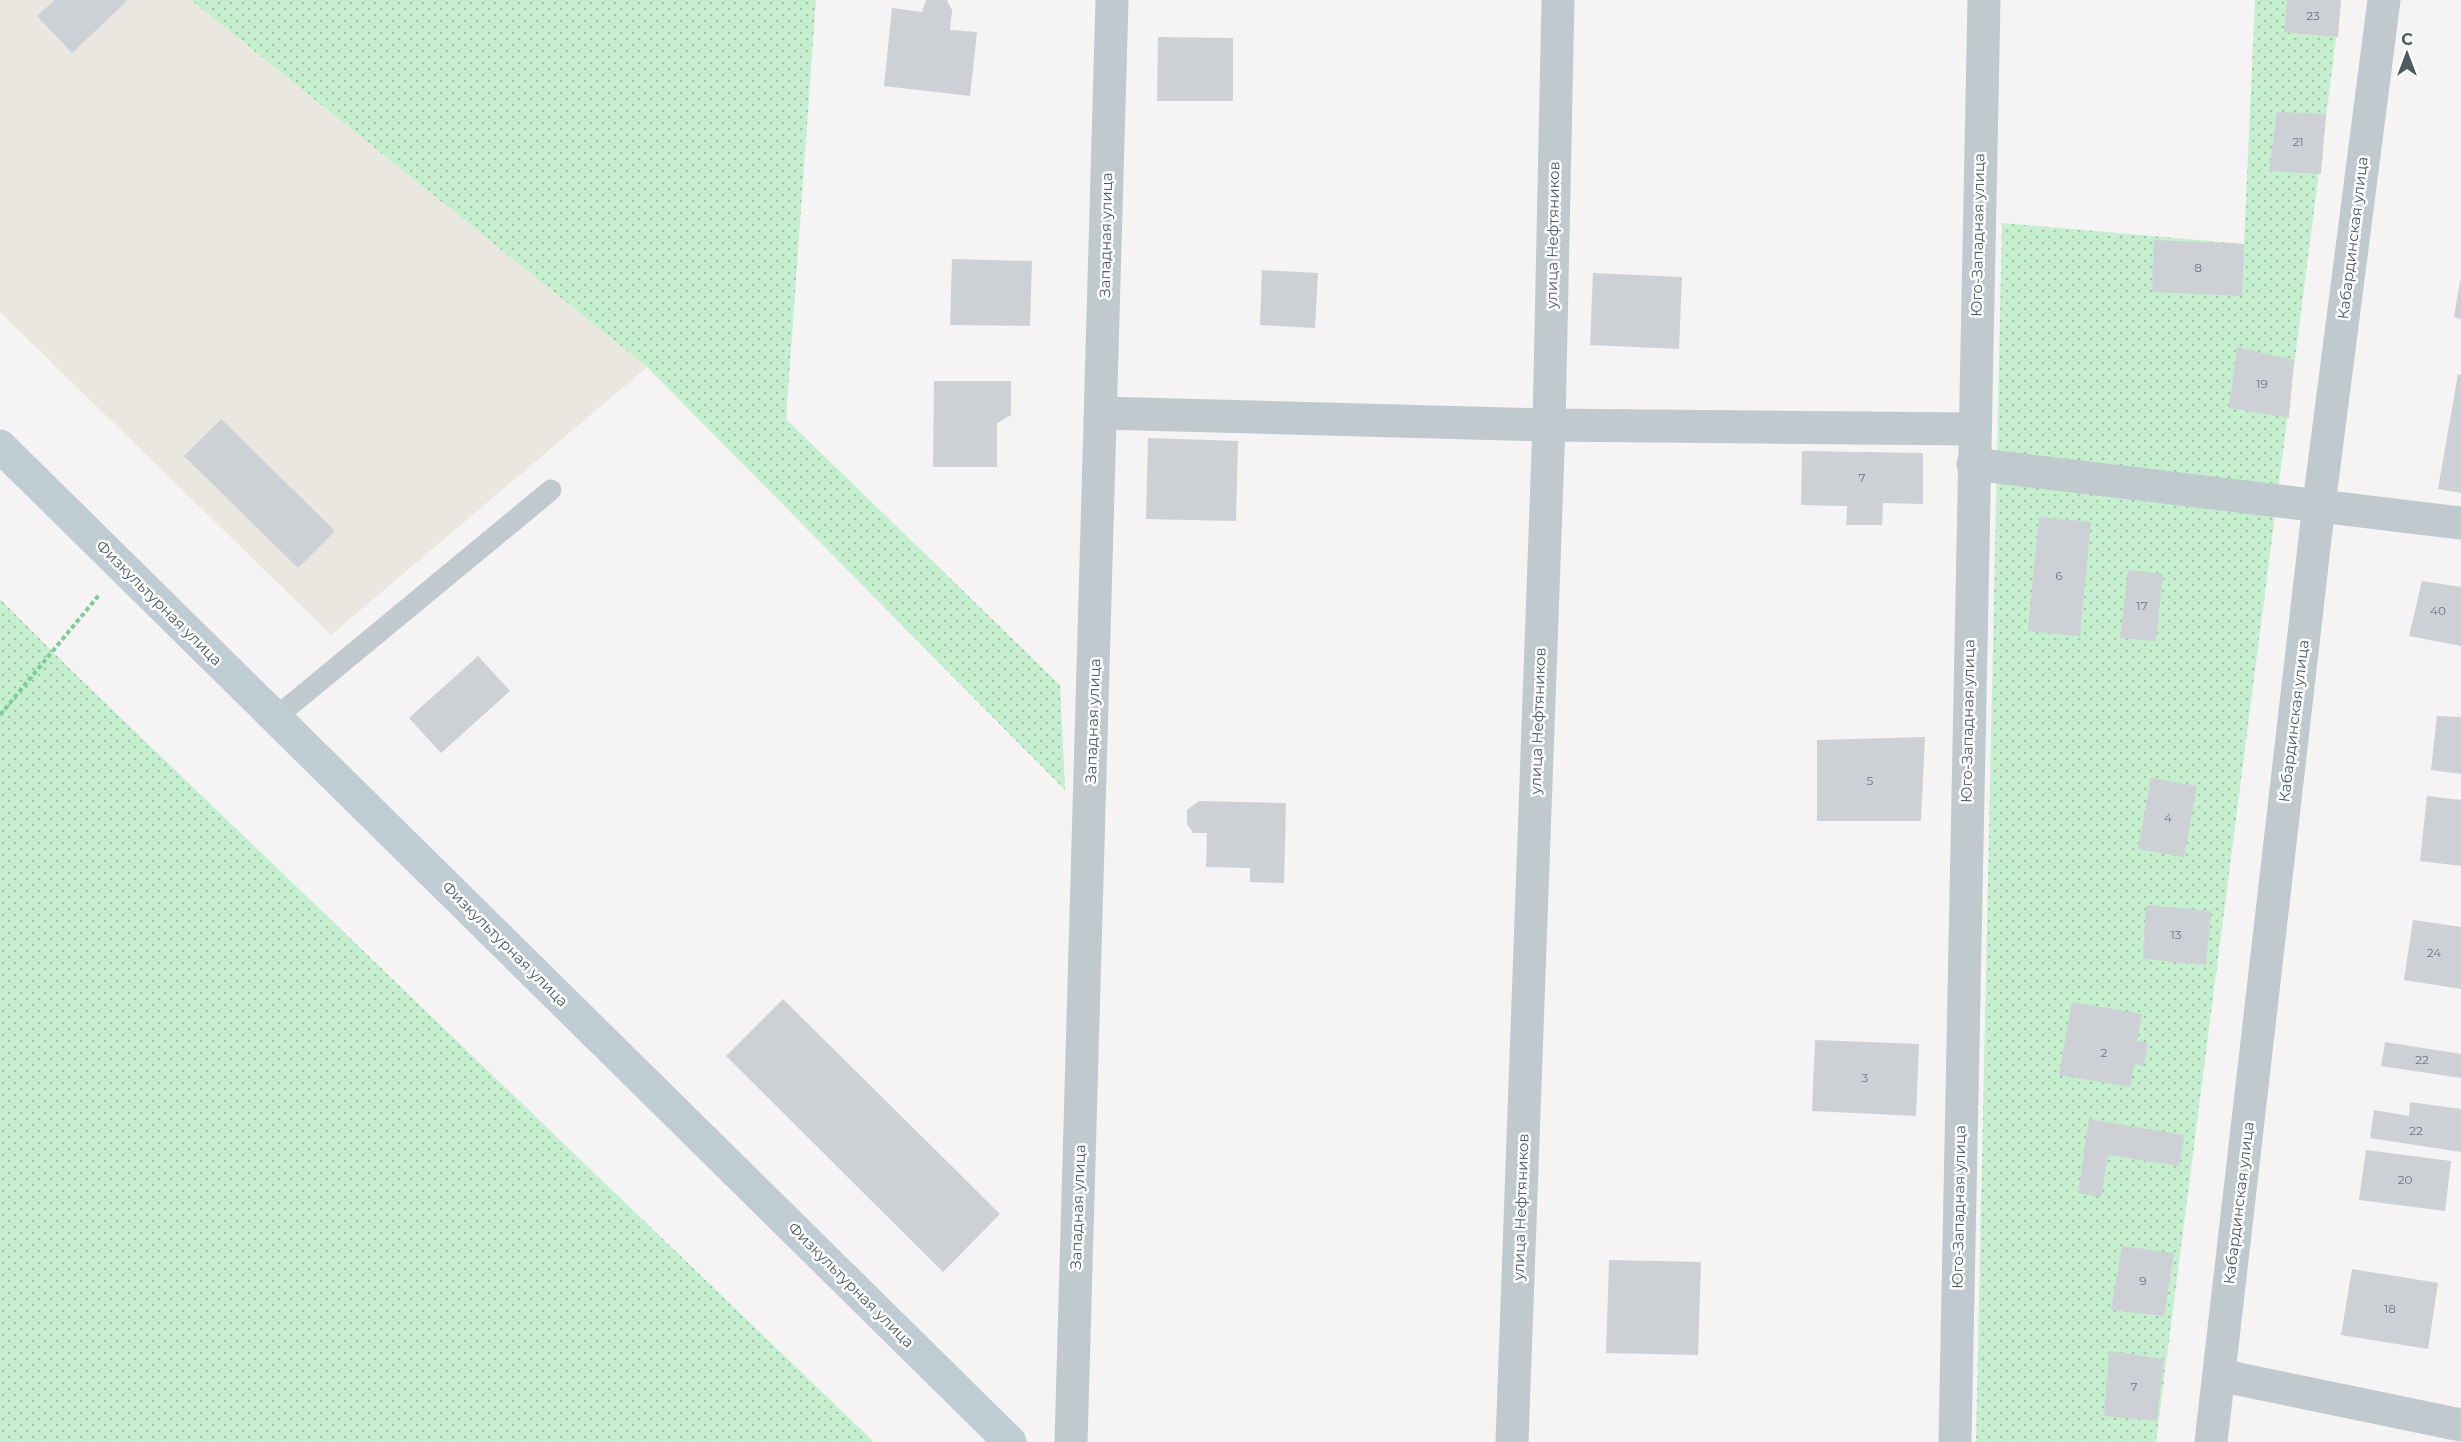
<svg xmlns="http://www.w3.org/2000/svg" width="2461" height="1442" font-family="Montserrat,sans-serif">
	<style>
		.commercial { fill: #eae7e1 }
		.grass { fill: url(#grass-dots) }
		.building { fill: #cdd1d5 }
		.lines { fill: none; stroke-linecap: round; stroke-linejoin: round }
		.path { stroke: #7ecb9a; stroke-width: 4; stroke-dasharray: 4.5 3; stroke-linecap: butt }
		.lane { stroke: #bfc9ce; stroke-width: 21 }
		.street { stroke: #bfc9ce; stroke-width: 33 }
		.secondary { stroke: #c0ccd3; stroke-width: 33 }
		.labels { text-anchor: middle; stroke-width: 5; stroke-linejoin: round; paint-order: stroke }
		.number-label { font-size: 12px; fill: #6c777d }
		.street-label { font-size: 15px; fill: #4b5960; stroke: #fff }
	</style>
	<defs>
		<pattern id="grass-dots" width="8" height="8" patternUnits="userSpaceOnUse" patternTransform="scale(1.5)"><rect width="8" height="8" fill="#c5efcf"/><path d="M2 2h.1M6 6h.1" fill="none" stroke="#a2c5ab" stroke-width="1.8" stroke-linecap="round"/></pattern>
	</defs>
	<rect width="100%" height="100%" fill="#f5f3f3"/>
	<!-- commercial -->
	<polygon class="commercial" points="0,0 191,0 647,367 331,635 0,312"/>
	<!-- grass -->
	<g class="grass">
		<polygon points="191,0 816,0 786,419 1060,685 1065,790 647,367"/>
		<polygon points="2255,0 2341,0 2156,1442 1976,1442 2002,223 2244,244"/>
		<polygon points="0,599 68,667 874,1442 0,1442"/>
	</g>
	<!-- building -->
	<g class="building">
		<polygon points="55,0 126,0 127,1 72,53 37,16"/>
		<polygon points="926,0 947,0 952,10 950,30 977,32 970,96 884,86 892,8 922,12"/>
		<polygon points="2287,0 2341,0 2338,37 2284,32"/>
		<polygon points="1158,37 1233,38 1233,101 1157,101"/>
		<polygon points="2277,112 2326,114 2321,174 2269,171"/>
		<polygon points="2154,240 2244,244 2242,296 2152,292"/>
		<polygon points="952,259 1032,261 1030,326 950,325"/>
		<polygon points="1262,270 1318,273 1315,328 1260,325"/>
		<polygon points="1593,273 1682,277 1679,349 1590,345"/>
		<polygon points="2460,281 2461,281 2461,319 2454,317"/>
		<polygon points="2237,347 2294,360 2289,418 2229,408"/>
		<polygon points="2458,374 2461,375 2461,493 2438,489"/>
		<polygon points="934,381 1011,381 1011,415 997,423 997,467 933,467"/>
		<polygon points="221,419 335,531 298,568 184,456"/>
		<polygon points="1148,438 1238,441 1236,521 1146,519"/>
		<polygon points="1802,451 1923,453 1923,504 1883,503 1882,525 1846,525 1847,506 1801,505"/>
		<polygon points="2039,517 2091,522 2080,636 2028,631"/>
		<polygon points="2128,570 2163,574 2156,641 2120,638"/>
		<polygon points="2422,581 2461,587 2461,646 2409,636"/>
		<polygon points="478,656 510,691 441,753 409,718"/>
		<polygon points="2437,716 2461,717 2461,774 2431,770"/>
		<polygon points="1925,737 1921,821 1817,821 1817,740"/>
		<polygon points="2151,778 2197,786 2184,857 2138,849"/>
		<polygon points="2427,796 2461,800 2461,866 2420,861"/>
		<polygon points="1199,801 1286,803 1284,883 1250,882 1250,868 1206,867 1207,833 1193,833 1187,824 1187,810"/>
		<polygon points="2146,905 2211,911 2206,965 2143,959"/>
		<polygon points="2413,920 2461,927 2461,989 2404,980"/>
		<polygon points="783,999 1000,1214 943,1272 726,1056"/>
		<polygon points="2072,1002 2142,1014 2137,1041 2148,1043 2144,1066 2134,1064 2130,1087 2059,1075"/>
		<polygon points="1815,1040 1919,1044 1916,1116 1812,1111"/>
		<polygon points="2385,1042 2461,1054 2461,1078 2381,1066"/>
		<polygon points="2410,1102 2461,1109 2461,1152 2370,1138 2374,1110 2409,1116"/>
		<polygon points="2089,1119 2184,1135 2179,1166 2108,1155 2101,1197 2078,1193"/>
		<polygon points="2366,1150 2451,1161 2445,1211 2359,1200"/>
		<polygon points="2122,1246 2174,1253 2164,1316 2111,1310"/>
		<polygon points="1609,1260 1701,1262 1698,1355 1606,1353"/>
		<polygon points="2352,1269 2438,1283 2428,1349 2341,1335"/>
		<polygon points="2109,1351 2164,1359 2157,1421 2104,1416"/>
	</g>
	<g class="lines">
		<!-- path -->
		<polyline class="path" points="0,715 99,595"/>
		<!-- lane -->
		<polyline class="lane" points="275,718 551,490"/>
		<!-- street -->
		<g class="street">
			<polyline points="1102,413 1549,425 1973,429"/>
			<polyline points="1973,464 2461,523"/>
			<polyline points="2219,1375 2461,1425"/>
			<polyline points="1071,1442 1112,0"/>
			<polyline points="1512,1442 1549,425 1558,0"/>
			<polyline points="1955,1442 1984,0"/>
			<polyline points="2211,1442 2319,504 2384,0"/>
		</g>
		<!-- secondary -->
		<polyline class="secondary" points="0,446 1010,1442"/>
	</g>
	<g class="labels">
		<!-- number labels -->
		<g class="number-label">
			<text x="2313" y="20">23</text>
			<text x="2298" y="146">21</text>
			<text x="2198" y="272">8</text>
			<text x="2262" y="388">19</text>
			<text x="1862" y="482">7</text>
			<text x="2059" y="580">6</text>
			<text x="2142" y="610">17</text>
			<text x="2438" y="615">40</text>
			<text x="1870" y="785">5</text>
			<text x="2168" y="822">4</text>
			<text x="2176" y="939">13</text>
			<text x="2434" y="957">24</text>
			<text x="2104" y="1057">2</text>
			<text x="2422" y="1064">22</text>
			<text x="1865" y="1082">3</text>
			<text x="2416" y="1135">22</text>
			<text x="2405" y="1184">20</text>
			<text x="2143" y="1285">9</text>
			<text x="2390" y="1313">18</text>
			<text x="2134" y="1391">7</text>
		</g>
		<!-- street labels -->
		<g class="street-label">
			<text transform="translate(1106 235) rotate(-89)" y="5">Западная улица</text>
			<text transform="translate(1553 235) rotate(-89)" y="5">улица Нефтяников</text>
			<text transform="translate(1978 235) rotate(-89)" y="5">Юго-Западная улица</text>
			<text transform="translate(2353 238) rotate(-83)" y="5">Кабардинская улица</text>
			<text transform="translate(159 603) rotate(45)" y="5">Физкультурная улица</text>
			<text transform="translate(1093 721) rotate(-88)" y="5">Западная улица</text>
			<text transform="translate(1538 721) rotate(-88)" y="5">улица Нефтяников</text>
			<text transform="translate(1968 721) rotate(-89)" y="5">Юго-Западная улица</text>
			<text transform="translate(2294 721) rotate(-83)" y="5">Кабардинская улица</text>
			<text transform="translate(505 944) rotate(45)" y="5">Физкультурная улица</text>
			<text transform="translate(2239 1203) rotate(-83)" y="5">Кабардинская улица</text>
			<text transform="translate(1078 1207) rotate(-88)" y="5">Западная улица</text>
			<text transform="translate(1521 1207) rotate(-88)" y="5">улица Нефтяников</text>
			<text transform="translate(1959 1207) rotate(-89)" y="5">Юго-Западная улица</text>
			<text transform="translate(851 1285) rotate(45)" y="5">Физкультурная улица</text>
		</g>
	</g>
	<!-- north arrow -->
	<g transform="translate(2407 54)" stroke="#ffffff" stroke-width="4.5" paint-order="stroke">
	<path d="M0-4.5L10 22L0 15L-10 22Z" fill="#4b5960"/>
	<text y="-9" font-size="16" font-weight="bold" text-anchor="middle" fill="#4b5960">С</text>
	</g>
</svg>
